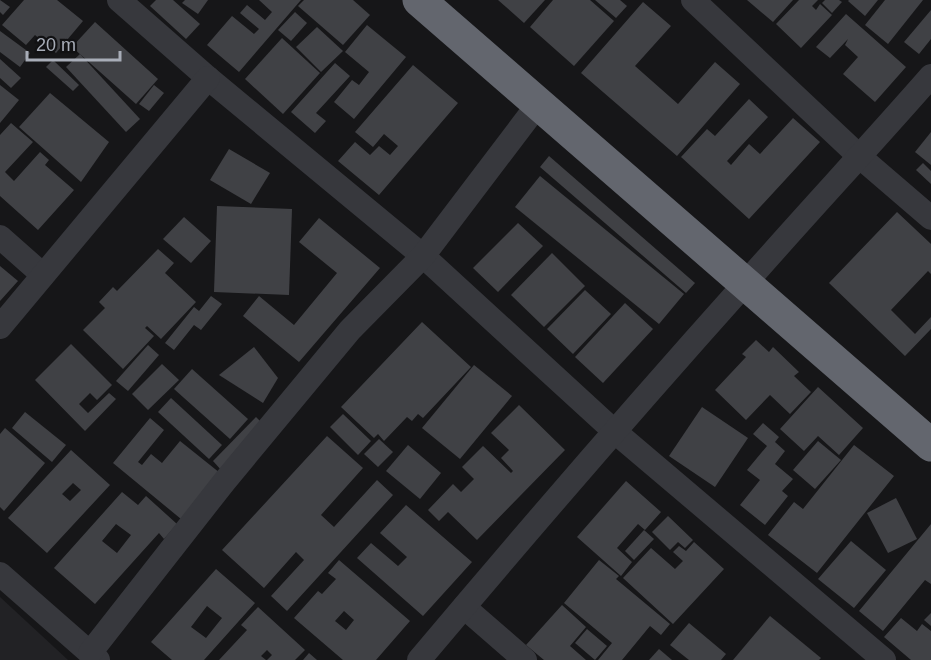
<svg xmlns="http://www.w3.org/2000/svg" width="931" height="660" font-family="Arial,sans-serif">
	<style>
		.built { fill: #222225 }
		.building { fill: #404145; fill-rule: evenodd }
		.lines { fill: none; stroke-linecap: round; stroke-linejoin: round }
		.street { stroke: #37383d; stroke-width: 24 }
		.highway { stroke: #63666e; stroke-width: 33 }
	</style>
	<rect width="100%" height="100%" fill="#161618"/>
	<!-- built -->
	<polygon class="built" points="0,597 68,660 0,660"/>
	<!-- building -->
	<g class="building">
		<polygon points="0,0 10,7 3,15 0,12"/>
		<polygon points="24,0 57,0 83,21 56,53 35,35 26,45 2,25"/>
		<polygon points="156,0 173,0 200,24 186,39 150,6"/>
		<polygon points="185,0 208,0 198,14 182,3"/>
		<polygon points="259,0 301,0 239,72 207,45 232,16 254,34 259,29 240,13 247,5 265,20 272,12"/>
		<polygon points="304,0 353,0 370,15 343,45 298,6"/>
		<polygon points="498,0 545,0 524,23"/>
		<polygon points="553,0 590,0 614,21 574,66 530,27"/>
		<polygon points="595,0 620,0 627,6 616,18"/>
		<polygon points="747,0 793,0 773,22"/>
		<polygon points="799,0 818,0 812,6 816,10 820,4 832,15 801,48 776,24"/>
		<polygon points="825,0 839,0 842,2 832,13 822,3"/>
		<polygon points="849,0 878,0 865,16 848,1"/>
		<polygon points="885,0 923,0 888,44 865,25"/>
		<polygon points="643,2 671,26 635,66 678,104 715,62 740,84 677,156 581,73"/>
		<polygon points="931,10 931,39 919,54 904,42"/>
		<polygon points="295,12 307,23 291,41 278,30"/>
		<polygon points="846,14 906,67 875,102 843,74 858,57 845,45 848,39 830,58 816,47"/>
		<polygon points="95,22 158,79 136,104 72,47"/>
		<polygon points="367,25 406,57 354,119 334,102 352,80 359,85 369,72 345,52"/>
		<polygon points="317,27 343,51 321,72 296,47"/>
		<polygon points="0,31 30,53 20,67 0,52"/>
		<polygon points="282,38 320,73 283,114 245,79"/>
		<polygon points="80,54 140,119 126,132 66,67"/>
		<polygon points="0,59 21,78 11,88 0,78"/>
		<polygon points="53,60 79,85 73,91 46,67"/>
		<polygon points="335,63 350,76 316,113 326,121 315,133 291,112"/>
		<polygon points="413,65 458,103 379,195 338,161 355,142 370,155 379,146 390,155 398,146 384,134 373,147 355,132"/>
		<polygon points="0,85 19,100 0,123"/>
		<polygon points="154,85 164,93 149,111 139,104"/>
		<polygon points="50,93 109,142 81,182 19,127"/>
		<polygon points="749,99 768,117 727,161 731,165 749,144 760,154 793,118 820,142 749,219 681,157 707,129 715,136"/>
		<polygon points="11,123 33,142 5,172 14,181 40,152 49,160 45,165 74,190 38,230 0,196 0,135"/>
		<polygon points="931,132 931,165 915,152"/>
		<polygon points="229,149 270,173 251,204 210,180"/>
		<polygon points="549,156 695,283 686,293 540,167"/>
		<polygon points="923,163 931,171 931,184 916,170"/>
		<polygon points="540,176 684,294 659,324 515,207"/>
		<polygon points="217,206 292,209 289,295 214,292"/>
		<polygon points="897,212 931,244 931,274 928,271 891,310 915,334 931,317 931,329 905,356 829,283"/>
		<polygon points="184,217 211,241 191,263 163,239"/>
		<polygon points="319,218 380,268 299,362 243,316 259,296 294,325 337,273 299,242"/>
		<polygon points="518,223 543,246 498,292 473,268"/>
		<polygon points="158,249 174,263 165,273 196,302 161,339 147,326 145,328 154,336 123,369 83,330 105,308 99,302 113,287 117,291"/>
		<polygon points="552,253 585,286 544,327 511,295"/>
		<polygon points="0,266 18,281 0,301"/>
		<polygon points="585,290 611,314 573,354 547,329"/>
		<polygon points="211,296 222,304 201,330 194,325 174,350 165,343 194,307 199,311"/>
		<polygon points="625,303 653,329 603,383 575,357"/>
		<polygon points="422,322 471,367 423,418 418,414 412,421 407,417 384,441 378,434 374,438 341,407"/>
		<polygon points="756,340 769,352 773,347 799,372 794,376 811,392 790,414 770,395 746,420 715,390 746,357 742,354"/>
		<polygon points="71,344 112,385 97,400 90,393 79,404 88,413 109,393 116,399 85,431 35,380"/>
		<polygon points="148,345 159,355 128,391 116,381"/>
		<polygon points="254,347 278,378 263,403 219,375"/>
		<polygon points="162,364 179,380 148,410 132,394"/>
		<polygon points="474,365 512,396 460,459 422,428"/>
		<polygon points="192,369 248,419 230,439 174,389"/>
		<polygon points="818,387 863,428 839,455 818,436 804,451 780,429"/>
		<polygon points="171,398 222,445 209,459 158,412"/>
		<polygon points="519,405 565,450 477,540 448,512 439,521 428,510 453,484 461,492 474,479 462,467 483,446 511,473 513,471 501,458 509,450 491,433"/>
		<polygon points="702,407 748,438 715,487 669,456"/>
		<polygon points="25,412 66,445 52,462 12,428"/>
		<polygon points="343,414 371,441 358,455 330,427"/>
		<polygon points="256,417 265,426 222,471 213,461"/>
		<polygon points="150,418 164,430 138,462 142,465 151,454 162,463 180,441 220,473 181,519 113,463"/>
		<polygon points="763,423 779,437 775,442 785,451 775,464 793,479 782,491 788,496 765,525 740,505 760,480 747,470 767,446 753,434"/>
		<polygon points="5,428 45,463 4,511 0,507 0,434"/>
		<polygon points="327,436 363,468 321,515 334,527 377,480 393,495 287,611 271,596 304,560 296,552 264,588 222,550"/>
		<polygon points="379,439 393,452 378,467 364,454"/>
		<polygon points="818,441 841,460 815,489 793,470"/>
		<polygon points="408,445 441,473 420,499 386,471"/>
		<polygon points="854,445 894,476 817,573 768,535 794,502 803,509"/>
		<path d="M71,450L110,485L47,553L8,518ZM73,483L81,490L70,501L62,494Z"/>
		<polygon points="626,481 661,512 645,530 638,524 617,548 632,562 621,576 577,537"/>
		<path d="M122,492L138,505L146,496L177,524L164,539L159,533L95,604L54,568ZM116,524L131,535L117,553L102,541Z"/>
		<polygon points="896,498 917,539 888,553 867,513"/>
		<polygon points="406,505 472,562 423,616 357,558 371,543 398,566 407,557 380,533"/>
		<polygon points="668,516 693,540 685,548 678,542 670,550 652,532"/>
		<polygon points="931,524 931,584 925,580 883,631 859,611"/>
		<polygon points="644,530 654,539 634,560 625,551"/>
		<polygon points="851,541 886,570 854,608 818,579"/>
		<polygon points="694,542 724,569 673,624 623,578 651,548 675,569 683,561 673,552 679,546 686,551"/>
		<path d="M339,560L410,621L376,660H343L294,618L318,591L322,594L336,579L328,573ZM344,611L354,620L346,630L335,621Z"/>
		<polygon points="599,560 619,576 616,579 670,624 661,635 650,626 622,660 598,660 612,643 564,603"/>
		<path d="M216,569L255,603L204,660H172L151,642ZM207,606L222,618L206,638L191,627Z"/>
		<polygon points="562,605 586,627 570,646 586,660 544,660 526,645"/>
		<polygon points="258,607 305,650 295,660 267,660 272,655 267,650 261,656 266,660 219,660 247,630 241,625"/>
		<polygon points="931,613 931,626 924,620"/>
		<polygon points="770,616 821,658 819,660 733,660"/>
		<polygon points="901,618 917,631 922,624 931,631 931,660 911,660 884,637"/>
		<polygon points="689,623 726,654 721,660 689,660 670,645"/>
		<polygon points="587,629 607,646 595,660 575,643"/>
		<polygon points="659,649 672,660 649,660"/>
		<polygon points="309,653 317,660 303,660"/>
	</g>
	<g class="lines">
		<!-- street -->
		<g class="street">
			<polyline points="119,0 208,78 423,256 614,431 884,660"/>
			<polyline points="693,0 860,157 931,218"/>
			<polyline points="0,237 43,275"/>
			<polyline points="0,327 208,78"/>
			<polyline points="0,574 98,660"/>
			<polyline points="464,607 525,660"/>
			<polyline points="90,653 224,482 350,330 423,256 539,103"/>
			<path d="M419,660C525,534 633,409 743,286C805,215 869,147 931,76"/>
		</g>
		<!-- highway -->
		<polyline class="highway" points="419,0 931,445"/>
	</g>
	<!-- scale -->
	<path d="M27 51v9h93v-9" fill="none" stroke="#a8adb8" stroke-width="3"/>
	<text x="36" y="51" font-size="18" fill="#a8adb8" stroke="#111113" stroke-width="4.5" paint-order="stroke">20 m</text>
</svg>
